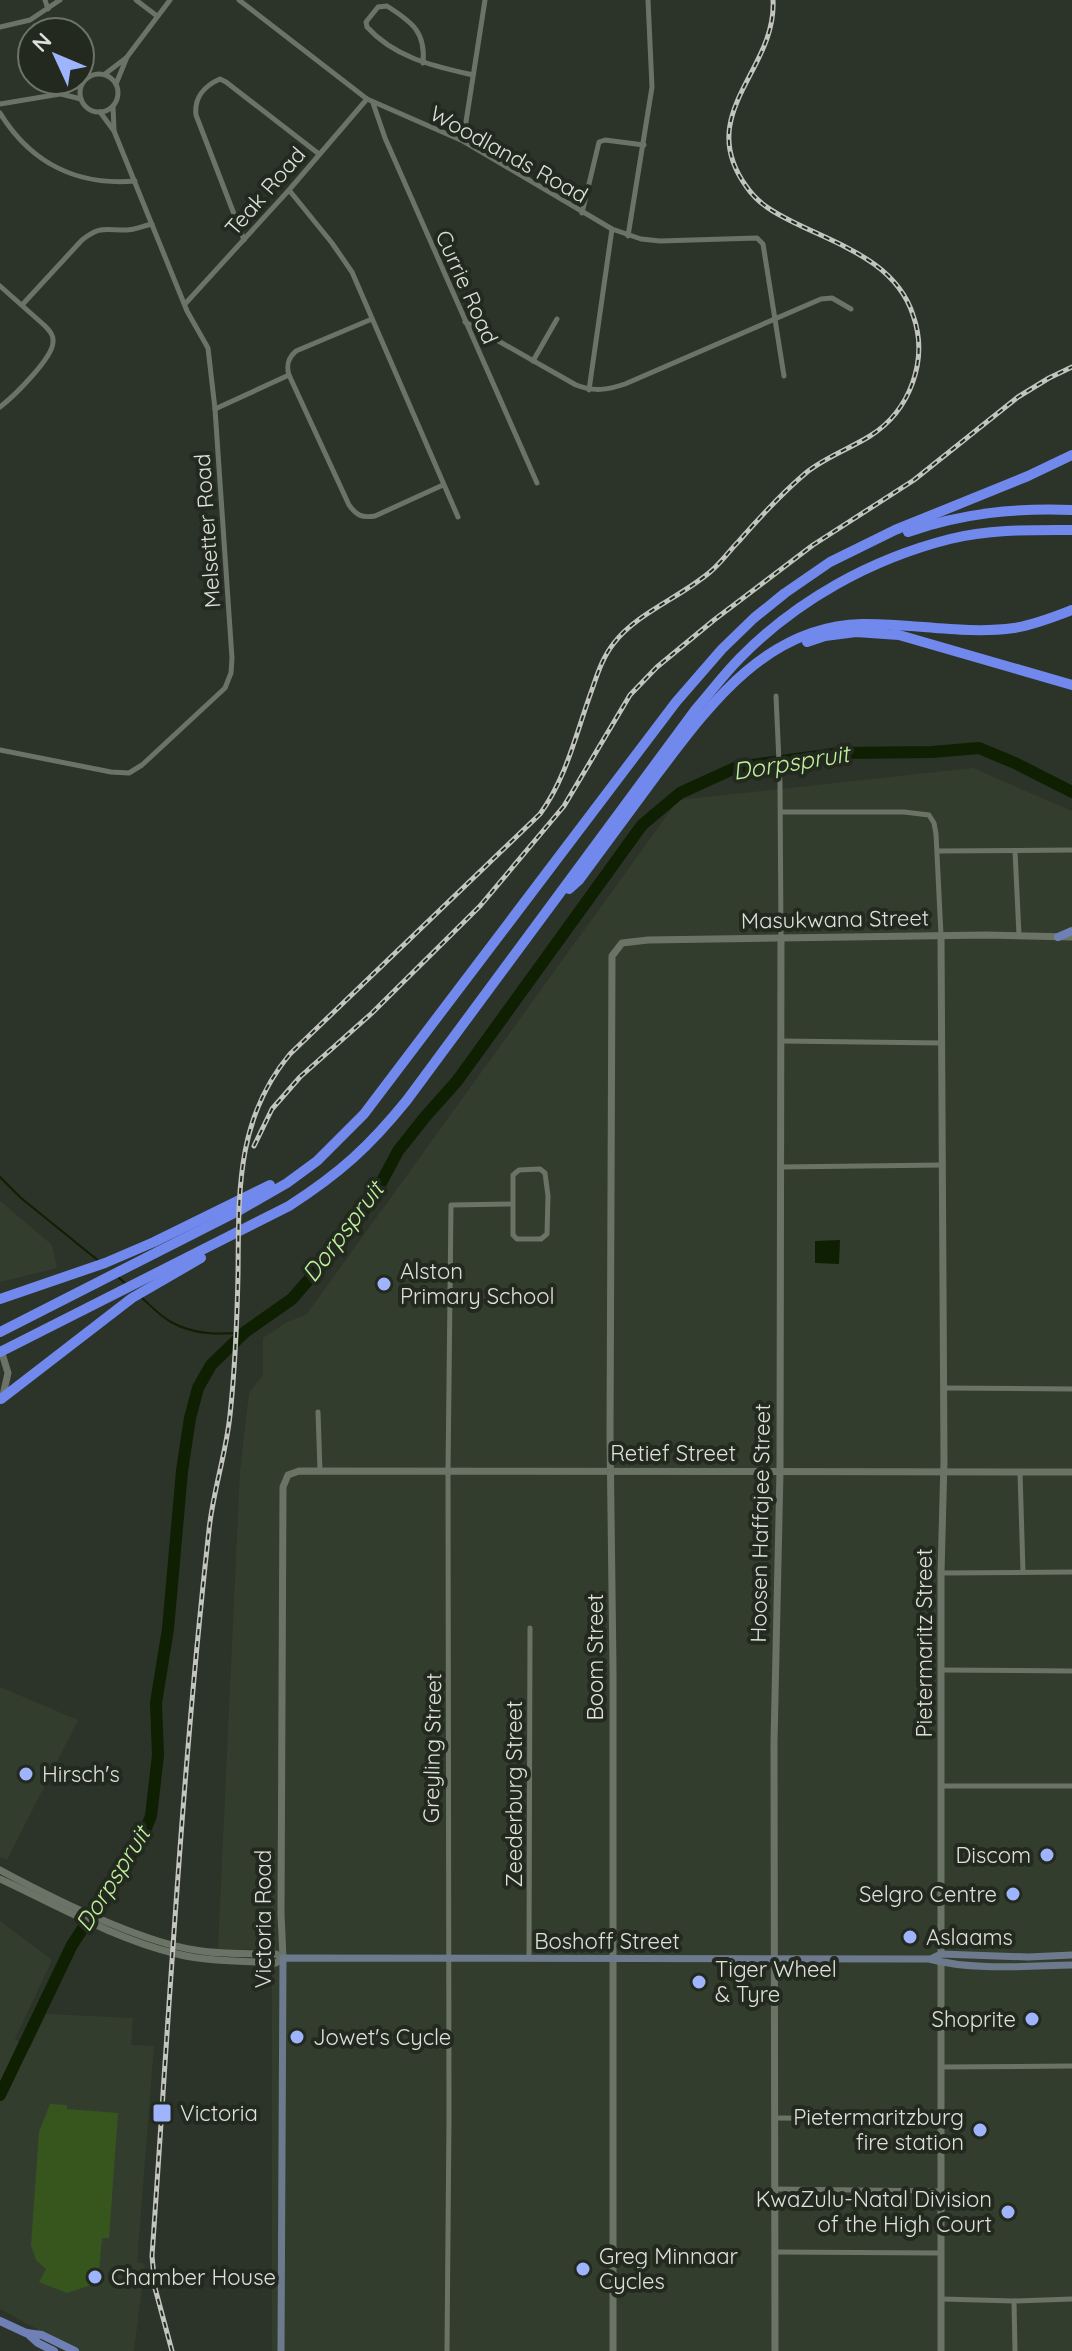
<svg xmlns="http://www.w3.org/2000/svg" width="1072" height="2351" font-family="Quicksand,sans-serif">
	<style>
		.built { fill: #333d2e }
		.green { fill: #37561e }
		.water { fill: #0e1f02 }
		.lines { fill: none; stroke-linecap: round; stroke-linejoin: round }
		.stream { stroke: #0e1f02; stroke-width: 2 }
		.river { stroke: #0e1f02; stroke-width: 12 }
		.minor { stroke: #6b7366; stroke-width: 5 }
		.tertiary { stroke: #6b7366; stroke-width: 7 }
		.secondary { stroke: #6d7a8e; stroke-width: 7 }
		.primary { stroke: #6f80b6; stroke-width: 8 }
		.motorway { stroke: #7189ec; stroke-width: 10 }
		.rail-casing { stroke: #c1c5be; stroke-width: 5 }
		.rail { stroke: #23291e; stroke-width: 2; stroke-dasharray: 6; stroke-linecap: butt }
		.poi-dot { fill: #9eb4fd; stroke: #23291e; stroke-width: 3 }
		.labels { text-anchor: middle; stroke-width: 8; stroke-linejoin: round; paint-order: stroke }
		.street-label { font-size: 22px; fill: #dde1da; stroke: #23291e }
		.poi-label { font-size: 22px; fill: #dde1da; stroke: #23291e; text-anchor: start }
		.water-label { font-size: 24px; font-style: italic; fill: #bff29c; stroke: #23291e }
	</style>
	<rect width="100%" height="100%" fill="#2c3328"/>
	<!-- built -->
	<g class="built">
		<polygon points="973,768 1072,811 1072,2351 272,2351 272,1949 218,1950 240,1471 249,1393 263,1375 263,1338 287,1322 306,1315 678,800"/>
		<polygon points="0,1201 52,1245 57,1268 0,1282"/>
		<polygon points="0,1687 78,1720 7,1860 0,1857"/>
		<polygon points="0,1921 52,1960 15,2039 30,2048 46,2014 133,2018 131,2045 154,2046 137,2262 145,2264 134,2351 77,2351 0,2309"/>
	</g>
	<!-- green -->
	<polygon class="green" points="50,2104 67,2105 67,2109 118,2113 109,2238 102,2238 99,2270 96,2272 93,2269 87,2274 89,2277 86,2280 91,2285 67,2293 39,2282 46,2269 36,2260 31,2245 39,2132"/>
	<!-- water -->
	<polygon class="water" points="840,1240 839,1264 815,1263 815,1241"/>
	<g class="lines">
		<!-- stream -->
		<g class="stream">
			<polyline points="0,1177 21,1198 100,1262"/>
			<polyline points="117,1276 127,1285"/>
			<path d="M141,1297C150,1305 160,1316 171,1322C194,1335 220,1335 245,1332"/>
		</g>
		<!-- river -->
		<polyline class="river" points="0,2095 72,1945 142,1838 151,1816 158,1755 156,1703 168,1629 182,1471 190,1418 198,1388 211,1365 245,1332 292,1299 324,1262 373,1198 398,1151 425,1117 457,1081 642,825 680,793 737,767 841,753 932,752 979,748 1015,763 1072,792"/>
		<!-- minor -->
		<g class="minor">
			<polyline points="45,0 48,9"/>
			<polyline points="136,0 157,16"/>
			<polyline points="239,0 367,99 463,141 612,229 641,239 660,241 757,238 763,244 784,376"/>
			<polyline points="0,27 30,20 60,0"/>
			<path d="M423,63C426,32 412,22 387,6L378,7L366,22L367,27C395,58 434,66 473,75"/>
			<circle cx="99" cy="93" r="19"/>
			<polyline points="105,74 126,58"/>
			<polyline points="116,84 127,57 170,0"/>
			<polyline points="61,94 81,99"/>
			<polyline points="373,103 385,138 537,483"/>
			<polyline points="0,104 60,94 81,85"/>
			<polyline points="113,106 114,130"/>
			<path d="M0,113C31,163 77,186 135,181"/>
			<polyline points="463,141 485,0"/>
			<polyline points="289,190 332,243 352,272 458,517"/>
			<polyline points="582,213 599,142 605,140 644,145"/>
			<polyline points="628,236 652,87 648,0"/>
			<path d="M244,240L196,115C194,98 204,86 220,79L226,82L319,154"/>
			<path d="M0,286L44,325C49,330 54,335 53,342C53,358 13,397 0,407"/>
			<polyline points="185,304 289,190 367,99"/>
			<path d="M22,305L82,240C100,226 104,230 126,230C134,230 143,226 152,224"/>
			<path d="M372,319L296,351C288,358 286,365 289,375L349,505C357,516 362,518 375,516L443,485"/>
			<path d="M465,322L576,385C594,392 607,390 625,384L821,299L832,298L851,309"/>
			<polyline points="533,361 557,319"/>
			<polyline points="589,390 612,229"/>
			<polyline points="215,409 289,375"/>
			<polyline points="776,696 780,784 781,937"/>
			<polyline points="0,750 111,772 129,773 142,765 225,688 231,673 232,658 215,409 208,348 187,311 114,131 100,112"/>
			<polyline points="781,812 904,812 929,815 934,823 936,834 941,935"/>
			<polyline points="938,851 1072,850"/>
			<polyline points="1015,851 1019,935"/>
			<polyline points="781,1041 942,1043"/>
			<polyline points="780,1167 943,1165"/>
			<polygon points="540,1169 545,1173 548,1196 547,1234 541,1239 517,1239 513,1235 513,1175 519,1170"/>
			<polyline points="944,1388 1072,1389"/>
			<polyline points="318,1412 320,1471"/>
			<polyline points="1020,1472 1023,1572"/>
			<polyline points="941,1573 1072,1572"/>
			<polyline points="942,1670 1072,1671"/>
			<polyline points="941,1786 1072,1786"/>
			<polyline points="529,1958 530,1628"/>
			<polyline points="941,2067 1072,2066"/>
			<polyline points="774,2118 940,2119"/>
			<polyline points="775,2189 940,2191"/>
			<polyline points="774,2252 940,2253"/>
			<polyline points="942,2299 1014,2301 1072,2299"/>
			<polyline points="1014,2301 1015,2351"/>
			<polyline points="447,2351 449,2118 448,1472 451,1205 512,1204"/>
		</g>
		<!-- tertiary -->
		<g class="tertiary">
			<polyline points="1,1350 8,1373 3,1395"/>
			<path d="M0,1870C54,1899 135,1940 195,1950C221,1955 249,1953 276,1954L283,1958"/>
			<path d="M0,1879C58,1906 115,1939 177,1954C209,1962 243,1961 276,1963L283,1958"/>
			<polyline points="941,1954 941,1573 944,1461 941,936"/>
			<polyline points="283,1958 281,1914 283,1487 288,1475 299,1471 1072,1472"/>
			<polyline points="613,2351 613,1669 610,1435 612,956 622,943 648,940 986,935 1072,937"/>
			<polyline points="775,2351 774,1742 780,1471 781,937"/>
			<polyline points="941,2351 941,1963"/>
		</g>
		<!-- secondary -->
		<g class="secondary">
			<polyline points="931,1959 941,1954 1028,1957 1072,1955"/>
			<path d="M281,2351L283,1958L929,1959C974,1971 1025,1966 1072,1965"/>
		</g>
		<!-- primary -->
		<g class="primary">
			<polyline points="1058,937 1072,931"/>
			<polyline points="0,2321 26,2333 42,2335 75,2351"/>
			<polyline points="27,2333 38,2343 54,2351"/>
		</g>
		<!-- motorway -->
		<g class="motorway">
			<path d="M908,532C963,513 1014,508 1072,510"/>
			<polyline points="807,642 825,636 856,632 899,635 1072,685"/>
			<path d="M569,889L579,880C605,845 630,811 655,777C708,707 765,626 862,624C912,623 964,635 1014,628C1034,625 1054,617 1072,610"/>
			<polyline points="0,1299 105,1263 154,1242 270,1185"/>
			<polyline points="0,1332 240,1210 287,1183 317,1161 364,1114 676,702 722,649 754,618 785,593 830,562 895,530 1028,476 1072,455"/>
			<path d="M0,1352L289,1206C340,1173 369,1147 407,1100L696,709C711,692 724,674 740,658C797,600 871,559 950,539C990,529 1032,530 1072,530"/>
			<polyline points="1,1399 132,1298 201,1258"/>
		</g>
		<defs>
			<g id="rail">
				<polyline points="254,1146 272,1109 300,1077 372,1013 480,906 564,806 630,695 657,667 714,620 813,545 914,480 1018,397 1049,378 1072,367"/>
				<path d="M172,2351L155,2288L152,2256C169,2014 182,1771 209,1530C213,1491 226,1454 230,1415C235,1369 237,1322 238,1275C239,1194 235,1120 290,1054L540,814C565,780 575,738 589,698C596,679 601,659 614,643C637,613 681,597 710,572C721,563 729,551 739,541C760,517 783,492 807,472C826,457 849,449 870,436C910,411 929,360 913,315C896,262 839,245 793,222C775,213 758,204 746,186C694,113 777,70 773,0"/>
			</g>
		</defs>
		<!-- rail casing -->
		<use href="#rail" class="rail-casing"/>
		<!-- rail -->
		<use href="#rail" class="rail"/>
	</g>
	<!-- markers -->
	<g class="poi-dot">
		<circle cx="384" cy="1284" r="8"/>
		<circle cx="26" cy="1774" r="8"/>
		<circle cx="1047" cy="1855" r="8"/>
		<circle cx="1013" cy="1894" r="8"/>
		<circle cx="910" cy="1937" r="8"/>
		<circle cx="699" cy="1982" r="8"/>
		<circle cx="1032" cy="2019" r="8"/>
		<circle cx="297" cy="2037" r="8"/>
		<rect x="152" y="2103" width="20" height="20" rx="4"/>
		<circle cx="980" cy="2130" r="8"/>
		<circle cx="1008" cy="2212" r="8"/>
		<circle cx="583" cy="2269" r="8"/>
		<circle cx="95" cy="2277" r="8"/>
	</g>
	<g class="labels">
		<!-- street labels -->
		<g class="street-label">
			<text transform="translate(509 154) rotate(29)" y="8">Woodlands Road</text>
			<text transform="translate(265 191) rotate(-49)" y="8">Teak Road</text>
			<text transform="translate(467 287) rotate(66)" y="8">Currie Road</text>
			<text transform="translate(207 531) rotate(-94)" y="8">Melsetter Road</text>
			<text transform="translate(835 919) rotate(-1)" y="8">Masukwana Street</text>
			<text x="673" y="1461">Retief Street</text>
			<text transform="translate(760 1523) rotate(-89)" y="8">Hoosen Haffajee Street</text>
			<text transform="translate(924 1643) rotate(-90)" y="8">Pietermaritz Street</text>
			<text transform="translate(595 1657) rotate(-90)" y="8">Boom Street</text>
			<text transform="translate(432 1748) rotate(-89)" y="8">Greyling Street</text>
			<text transform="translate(514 1794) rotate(-90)" y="8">Zeederburg Street</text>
			<text transform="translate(263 1919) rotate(-90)" y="8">Victoria Road</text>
			<text x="607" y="1949">Boshoff Street</text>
		</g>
		<!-- poi labels -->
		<g class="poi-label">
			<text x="400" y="1279">Alston<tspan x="400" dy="25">Primary School</tspan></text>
			<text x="42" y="1782">Hirsch's</text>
			<text x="1031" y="1863" text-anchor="end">Discom</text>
			<text x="997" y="1902" text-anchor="end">Selgro Centre</text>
			<text x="926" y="1945">Aslaams</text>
			<text x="715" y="1977">Tiger Wheel<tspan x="715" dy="25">&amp; Tyre</tspan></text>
			<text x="1016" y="2027" text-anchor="end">Shoprite</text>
			<text x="313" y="2045">Jowet's Cycle</text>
			<text x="180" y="2121">Victoria</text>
			<text x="964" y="2125" text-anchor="end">Pietermaritzburg<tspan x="964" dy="25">fire station</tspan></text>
			<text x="992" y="2207" text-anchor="end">KwaZulu-Natal Division<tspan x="992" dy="25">of the High Court</tspan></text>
			<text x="599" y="2264">Greg Minnaar<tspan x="599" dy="25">Cycles</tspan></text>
			<text x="111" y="2285">Chamber House</text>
		</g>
		<!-- water labels -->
		<g class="water-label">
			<text transform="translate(791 763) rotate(-9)" y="8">Dorpspruit</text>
			<text transform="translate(343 1232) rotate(-53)" y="8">Dorpspruit</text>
			<text transform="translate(113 1879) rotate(-58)" y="8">Dorpspruit</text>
		</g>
	</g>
	<!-- north arrow -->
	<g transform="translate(56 56) rotate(314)"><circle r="38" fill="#23291e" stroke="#6d7369" stroke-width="2"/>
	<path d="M0-6L14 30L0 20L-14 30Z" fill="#9eb4fd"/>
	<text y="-12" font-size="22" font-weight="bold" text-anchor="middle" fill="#dde1da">N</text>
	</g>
</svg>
